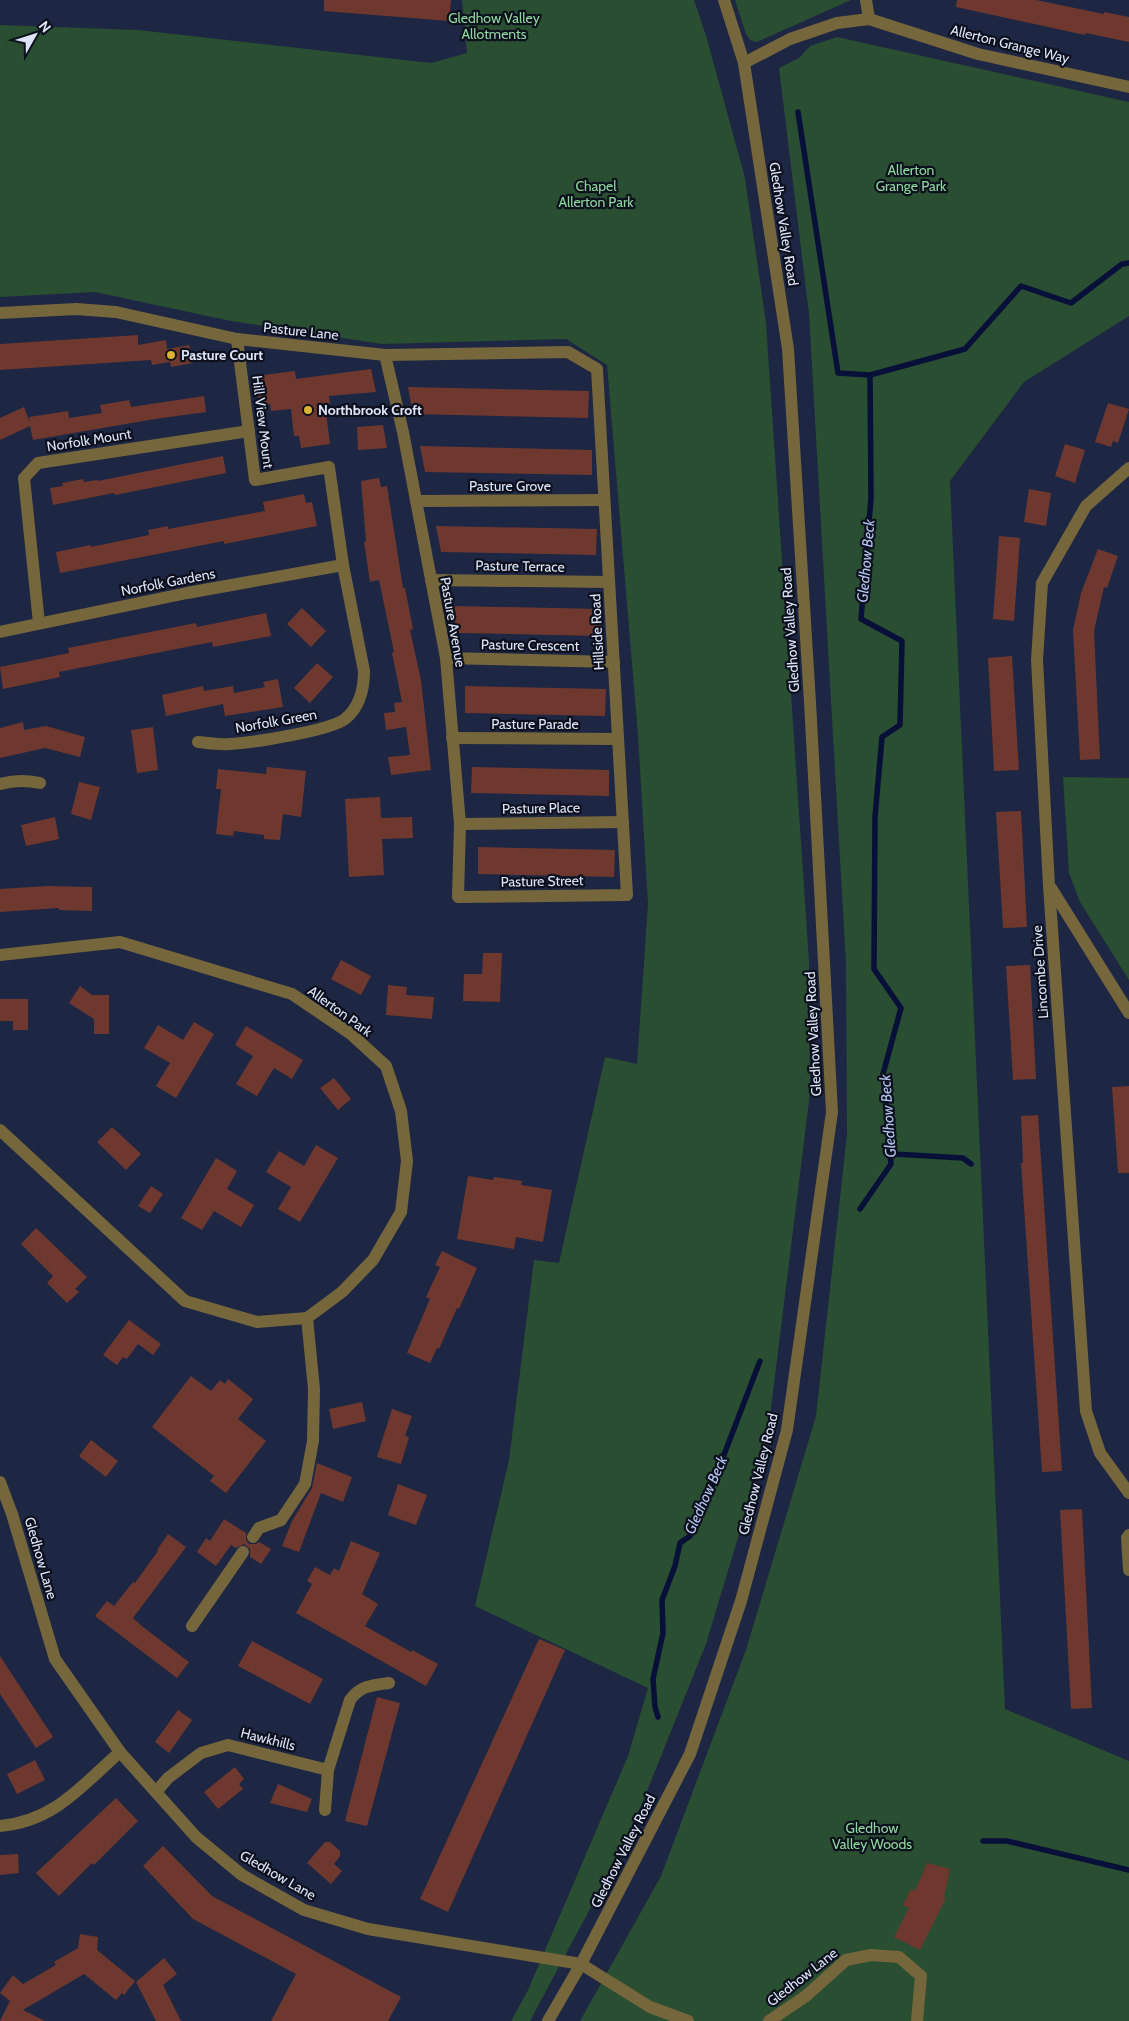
<svg xmlns="http://www.w3.org/2000/svg" width="1129" height="2021" font-family="Cabin,sans-serif">
	<style>
		.green { fill: #294e31 }
		.lines { fill: none; stroke-linecap: round; stroke-linejoin: round }
		.stream { stroke: #080f38; stroke-width: 5.5 }
		.building { fill: #6f382f }
		.minor { stroke: #76663c; stroke-width: 12 }
		.tertiary { stroke: #76663c; stroke-width: 12 }
		.poi-dot { fill: #dbb233; stroke: #0c101d; stroke-width: 2 }
		.labels { text-anchor: middle; stroke-width: 4.5; stroke-linejoin: round; paint-order: stroke }
		.park-label { font-size: 14px; fill: #8fd89d; stroke: #0c101d }
		.street-label { font-size: 14px; fill: #dee5f9; stroke: #0c101d }
		.poi-label { font-size: 14px; font-weight: bold; fill: #dee5f9; stroke: #0c101d; text-anchor: start }
		.water-label { font-size: 15px; font-style: italic; fill: #b5c5f2; stroke: #0c101d }
	</style>
	<rect width="100%" height="100%" fill="#1d2643"/>
	<!-- green -->
	<g class="green">
		<polygon points="462,0 694,0 707,39 745,178 766,323 809,961 810,1093 767,1441 706,1644 629,1836 530,2021 511,2021 528,1990 628,1756 648,1688 475,1606 509,1460 534,1260 559,1263 605,1057 637,1064 648,904 638,735 607,365 566,339 382,344 231,321 95,292 0,297 0,25 138,30 431,63 467,53"/>
		<polygon points="735,0 851,0 757,42 750,40 746,34"/>
		<polygon points="837,37 1129,102 1129,316 1024,382 950,481 1005,1709 1129,1761 1129,2021 580,2021 661,1876 746,1650 816,1416 847,1134 846,964 809,314 779,68 799,58 810,46"/>
		<polygon points="1063,777 1129,778 1129,980 1080,902 1069,873"/>
	</g>
	<g class="lines">
		<!-- stream -->
		<g class="stream">
			<polyline points="798,112 838,373 870,375"/>
			<polyline points="890,1150 894,1154 963,1158 971,1164"/>
			<polyline points="860,1209 891,1164 883,1074 901,1008 874,969 875,817 882,737 900,725 902,641 861,619 871,498 870,375 965,349 1021,286 1071,303 1122,264 1129,263"/>
			<polyline points="658,1717 655,1707 653,1679 663,1633 662,1600 675,1566 680,1543 690,1536 707,1499 760,1361"/>
			<polyline points="983,1841 1007,1841 1129,1870"/>
		</g>
	</g>
	<!-- building -->
	<g class="building">
		<polygon points="324,0 451,0 449,21 324,11"/>
		<polygon points="957,0 1036,0 1104,14 1104,12 1129,17 1129,42 1086,33 1085,35 956,7"/>
		<polygon points="138,335 138,345 166,340 167,349 189,345 193,363 171,367 170,362 152,365 151,360 0,370 0,344"/>
		<polygon points="371,369 376,392 329,396 330,404 325,404 330,444 301,448 299,436 294,436 291,409 271,411 270,404 259,406 256,376 295,371 296,379"/>
		<polygon points="408,387 589,391 588,418 413,414"/>
		<polygon points="204,396 206,412 155,419 33,440 30,426 0,440 0,418 24,407 30,423 29,417 68,411 69,418 102,413 100,405 129,400 131,407"/>
		<polygon points="1108,403 1129,409 1118,443 1113,441 1111,447 1095,442"/>
		<polygon points="383,425 387,448 358,450 357,427"/>
		<polygon points="1065,444 1085,450 1075,483 1055,476"/>
		<polygon points="420,446 592,450 592,475 425,472"/>
		<polygon points="223,456 226,473 115,495 114,493 53,505 50,488 63,486 62,483 83,479 84,482 97,480 98,481"/>
		<polygon points="379,478 381,487 387,486 403,588 405,588 413,629 410,630 421,680 431,770 391,775 388,757 410,755 406,727 386,730 384,713 395,712 394,703 402,702 392,653 394,652 379,580 370,582 364,542 366,541 361,481"/>
		<polygon points="1029,489 1051,493 1046,526 1024,522"/>
		<polygon points="304,494 306,503 312,502 317,526 224,544 224,541 60,573 56,552 91,545 91,547 149,535 148,530 168,526 168,529 265,511 263,502"/>
		<polygon points="436,526 597,529 596,555 441,552"/>
		<polygon points="999,536 1020,538 1014,621 993,619"/>
		<polygon points="1098,549 1118,556 1107,588 1104,587 1094,631 1100,759 1080,760 1073,630 1081,593"/>
		<polygon points="453,606 601,609 600,636 457,633"/>
		<polygon points="302,608 326,631 311,647 287,624"/>
		<polygon points="266,613 271,636 213,647 212,642 59,672 60,677 3,689 0,667 69,653 68,648 196,623 197,627"/>
		<polygon points="1012,656 1019,770 994,771 988,658"/>
		<polygon points="317,663 333,677 310,703 294,688"/>
		<polygon points="278,679 283,707 225,716 223,704 166,716 162,695 203,686 204,691 233,686 234,693 265,687 263,682"/>
		<polygon points="465,686 606,689 605,716 465,713"/>
		<polygon points="23,722 24,730 46,726 85,737 80,757 45,748 0,758 0,728"/>
		<polygon points="153,727 158,770 137,773 131,730"/>
		<polygon points="267,767 306,771 301,817 283,814 280,840 264,839 264,835 234,831 233,836 216,834 221,789 216,789 218,769 266,774"/>
		<polygon points="472,767 609,770 609,796 471,793"/>
		<polygon points="79,782 100,787 91,820 71,814"/>
		<polygon points="380,797 381,818 412,817 413,838 382,839 384,875 349,877 345,799"/>
		<polygon points="1021,811 1027,927 1003,928 996,812"/>
		<polygon points="55,817 59,839 26,846 21,825"/>
		<polygon points="478,847 615,850 614,877 478,874"/>
		<polygon points="47,886 92,887 92,911 59,910 59,908 0,912 0,889"/>
		<polygon points="483,953 502,953 500,1002 463,1001 464,974 482,974"/>
		<polygon points="341,960 371,976 361,995 331,979"/>
		<polygon points="1030,965 1036,1079 1013,1080 1006,966"/>
		<polygon points="388,985 407,987 406,995 434,997 432,1019 386,1015"/>
		<polygon points="80,986 92,995 109,995 109,1034 94,1034 94,1019 69,1003"/>
		<polygon points="0,999 28,999 28,1030 13,1030 13,1021 0,1021"/>
		<polygon points="194,1022 214,1034 176,1098 156,1086 170,1063 144,1048 158,1025 183,1040"/>
		<polygon points="246,1026 303,1060 292,1079 274,1068 257,1096 236,1084 253,1056 235,1045"/>
		<polygon points="334,1078 351,1099 338,1110 320,1088"/>
		<polygon points="1129,1086 1129,1173 1118,1173 1112,1087"/>
		<polygon points="1038,1115 1062,1471 1042,1472 1021,1163 1023,1163 1021,1116"/>
		<polygon points="112,1127 141,1154 126,1170 97,1142"/>
		<polygon points="316,1145 338,1158 300,1222 278,1209 291,1187 266,1172 279,1151 304,1166"/>
		<polygon points="216,1158 237,1171 227,1189 254,1205 241,1227 214,1211 202,1230 181,1218"/>
		<polygon points="468,1176 493,1180 494,1177 522,1181 521,1185 552,1190 543,1242 516,1237 514,1249 457,1239"/>
		<polygon points="151,1186 163,1194 150,1213 138,1206"/>
		<polygon points="36,1228 87,1277 75,1289 79,1292 67,1303 47,1283 53,1276 21,1244"/>
		<polygon points="442,1251 477,1268 459,1309 457,1308 439,1349 437,1348 430,1363 407,1353 430,1299 426,1297 440,1267 435,1265"/>
		<polygon points="129,1320 161,1344 153,1355 138,1344 127,1359 123,1357 117,1365 103,1355"/>
		<polygon points="191,1376 211,1391 220,1380 225,1384 228,1379 253,1399 238,1419 266,1441 226,1493 210,1481 214,1476 152,1427"/>
		<polygon points="362,1402 366,1421 333,1429 329,1409"/>
		<polygon points="392,1409 412,1416 405,1436 409,1437 401,1464 377,1457"/>
		<polygon points="91,1440 118,1461 106,1477 79,1456"/>
		<polygon points="317,1463 352,1477 343,1502 321,1493 299,1552 282,1546 292,1521 312,1488"/>
		<polygon points="398,1484 427,1495 416,1525 388,1515"/>
		<polygon points="1082,1509 1092,1708 1071,1709 1060,1510"/>
		<polygon points="224,1519 246,1533 246,1540 249,1544 256,1544 259,1542 271,1549 261,1564 250,1557 250,1549 244,1544 236,1548 231,1545 216,1566 197,1552 206,1538 210,1541"/>
		<polygon points="168,1534 186,1547 133,1618 143,1627 189,1662 177,1678 95,1616 107,1601 114,1606 133,1582 135,1583 158,1551 157,1550"/>
		<polygon points="351,1541 380,1553 362,1594 378,1604 365,1626 411,1652 412,1650 438,1664 426,1686 296,1613 312,1584 307,1581 315,1567 330,1575 334,1568 339,1571"/>
		<polygon points="539,1639 565,1650 448,1912 420,1899"/>
		<polygon points="252,1641 323,1679 310,1704 238,1666"/>
		<polygon points="0,1656 53,1737 36,1748 0,1694"/>
		<polygon points="377,1697 400,1703 367,1826 345,1821"/>
		<polygon points="178,1710 192,1720 169,1753 155,1742"/>
		<polygon points="35,1760 45,1780 17,1794 7,1774"/>
		<polygon points="235,1767 244,1779 239,1784 243,1789 218,1809 204,1792"/>
		<polygon points="278,1784 312,1799 307,1812 270,1803"/>
		<polygon points="116,1798 138,1821 94,1865 92,1863 59,1896 36,1873"/>
		<polygon points="325,1842 330,1842 340,1851 340,1856 334,1864 342,1871 331,1884 307,1863"/>
		<polygon points="163,1846 212,1896 401,1997 388,2021 271,2021 296,1974 193,1919 143,1866"/>
		<polygon points="18,1854 19,1873 0,1875 0,1855"/>
		<polygon points="927,1863 950,1869 944,1897 946,1898 920,1950 894,1937 909,1908 903,1905 911,1889 915,1891"/>
		<polygon points="80,1934 98,1937 97,1950 135,1981 124,1995 122,1993 116,2000 84,1974 23,2010 45,2021 0,2021 10,2001 0,1993 13,1975 23,1984 56,1965 54,1962 78,1948"/>
		<polygon points="164,1958 177,1974 163,1985 181,2021 156,2021 136,1982"/>
	</g>
	<g class="lines">
		<!-- minor -->
		<g class="minor">
			<polyline points="866,0 869,19"/>
			<polyline points="744,63 790,39 837,23 869,19 978,54 1129,87"/>
			<polyline points="0,313 76,309 116,312 237,339 385,355 568,352 597,369 627,895 458,897 460,824 446,658 403,432 385,355"/>
			<polyline points="1129,468 1086,506 1042,583 1037,660 1049,886 1086,1411 1100,1453 1129,1493"/>
			<polyline points="416,501 604,500"/>
			<polyline points="431,580 609,582"/>
			<polyline points="39,623 24,478 38,463 249,431"/>
			<polyline points="0,632 187,593 343,565"/>
			<polyline points="446,658 614,662"/>
			<polyline points="452,738 618,739"/>
			<path d="M198,742C208,743 219,745 229,744C251,743 329,731 345,719C360,707 364,689 364,671L343,565L329,467L255,480L237,339"/>
			<path d="M0,784C14,780 26,780 40,783"/>
			<polyline points="460,824 623,822"/>
			<polyline points="1051,888 1129,1013"/>
			<polyline points="0,955 120,942 292,994 351,1034 386,1066 401,1111 407,1161 401,1212 373,1260 342,1292 307,1318 257,1322 185,1301 0,1130"/>
			<polyline points="0,1482 12,1514 55,1659 120,1752 196,1837 242,1875 304,1910 368,1929 581,1964 650,2007 688,2021"/>
			<polyline points="1129,1535 1127,1538 1129,1570"/>
			<polyline points="253,1537 259,1528 281,1520 305,1484 313,1441 314,1389 307,1318"/>
			<polyline points="192,1626 243,1552"/>
			<polyline points="156,1792 168,1778 201,1753 228,1745 328,1770"/>
			<path d="M325,1810L328,1770L350,1700C360,1686 372,1685 389,1683"/>
			<path d="M0,1826C55,1821 81,1786 120,1752"/>
			<polyline points="769,2021 806,1996 846,1960 871,1955 899,1957 921,1976 917,2021"/>
		</g>
		<!-- tertiary -->
		<polyline class="tertiary" points="548,2021 581,1964 690,1754 741,1601 787,1430 832,1112 810,702 788,349 744,63 724,0"/>
	</g>
	<!-- markers -->
	<g class="poi-dot">
		<circle cx="171" cy="355" r="5"/>
		<circle cx="308" cy="410" r="5"/>
	</g>
	<g class="labels">
		<!-- park labels -->
		<g class="park-label">
			<text x="494" y="23">Gledhow Valley<tspan x="494" dy="16">Allotments</tspan></text>
			<text x="911" y="175">Allerton<tspan x="911" dy="16">Grange Park</tspan></text>
			<text x="596" y="191">Chapel<tspan x="596" dy="16">Allerton Park</tspan></text>
			<text x="872" y="1833">Gledhow<tspan x="872" dy="16">Valley Woods</tspan></text>
		</g>
		<!-- street labels -->
		<g class="street-label">
			<text transform="translate(1010 44) rotate(14)" y="5">Allerton Grange Way</text>
			<text transform="translate(784 224) rotate(81)" y="5">Gledhow Valley Road</text>
			<text transform="translate(301 331) rotate(6)" y="5">Pasture Lane</text>
			<text transform="translate(263 422) rotate(83)" y="5">Hill View Mount</text>
			<text transform="translate(89 440) rotate(-9)" y="5">Norfolk Mount</text>
			<text x="510" y="491">Pasture Grove</text>
			<text transform="translate(520 566) rotate(1)" y="5">Pasture Terrace</text>
			<text transform="translate(168 582) rotate(-11)" y="5">Norfolk Gardens</text>
			<text transform="translate(453 622) rotate(80)" y="5">Pasture Avenue</text>
			<text transform="translate(790 630) rotate(-94)" y="5">Gledhow Valley Road</text>
			<text transform="translate(597 632) rotate(-93)" y="5">Hillside Road</text>
			<text transform="translate(530 645) rotate(1)" y="5">Pasture Crescent</text>
			<text transform="translate(276 721) rotate(-10)" y="5">Norfolk Green</text>
			<text x="535" y="729">Pasture Parade</text>
			<text transform="translate(541 808) rotate(-1)" y="5">Pasture Place</text>
			<text transform="translate(542 881) rotate(-1)" y="5">Pasture Street</text>
			<text transform="translate(1040 972) rotate(-94)" y="5">Lincombe Drive</text>
			<text transform="translate(340 1011) rotate(36)" y="5">Allerton Park</text>
			<text transform="translate(813 1034) rotate(-93)" y="5">Gledhow Valley Road</text>
			<text transform="translate(758 1474) rotate(-76)" y="5">Gledhow Valley Road</text>
			<text transform="translate(41 1558) rotate(74)" y="5">Gledhow Lane</text>
			<text transform="translate(268 1739) rotate(14)" y="5">Hawkhills</text>
			<text transform="translate(623 1851) rotate(-63)" y="5">Gledhow Valley Road</text>
			<text transform="translate(278 1875) rotate(30)" y="5">Gledhow Lane</text>
			<text transform="translate(802 1977) rotate(-38)" y="5">Gledhow Lane</text>
		</g>
		<!-- poi labels -->
		<g class="poi-label">
			<text x="181" y="360">Pasture Court</text>
			<text x="318" y="415">Northbrook Croft</text>
		</g>
		<!-- water labels -->
		<g class="water-label">
			<text transform="translate(866 561) rotate(-85)" y="5">Gledhow Beck</text>
			<text transform="translate(888 1116) rotate(-94)" y="5">Gledhow Beck</text>
			<text transform="translate(706 1495) rotate(-66)" y="5">Gledhow Beck</text>
		</g>
	</g>
	<!-- north arrow -->
	<g transform="translate(35 35) rotate(51)" stroke="#0c101d" stroke-width="4" paint-order="stroke">
	<path d="M0-4L9 19L0 12L-9 19Z" fill="#dee5f9"/>
	<text y="-8" font-size="14" font-weight="bold" text-anchor="middle" fill="#dee5f9">N</text>
	</g>
</svg>
